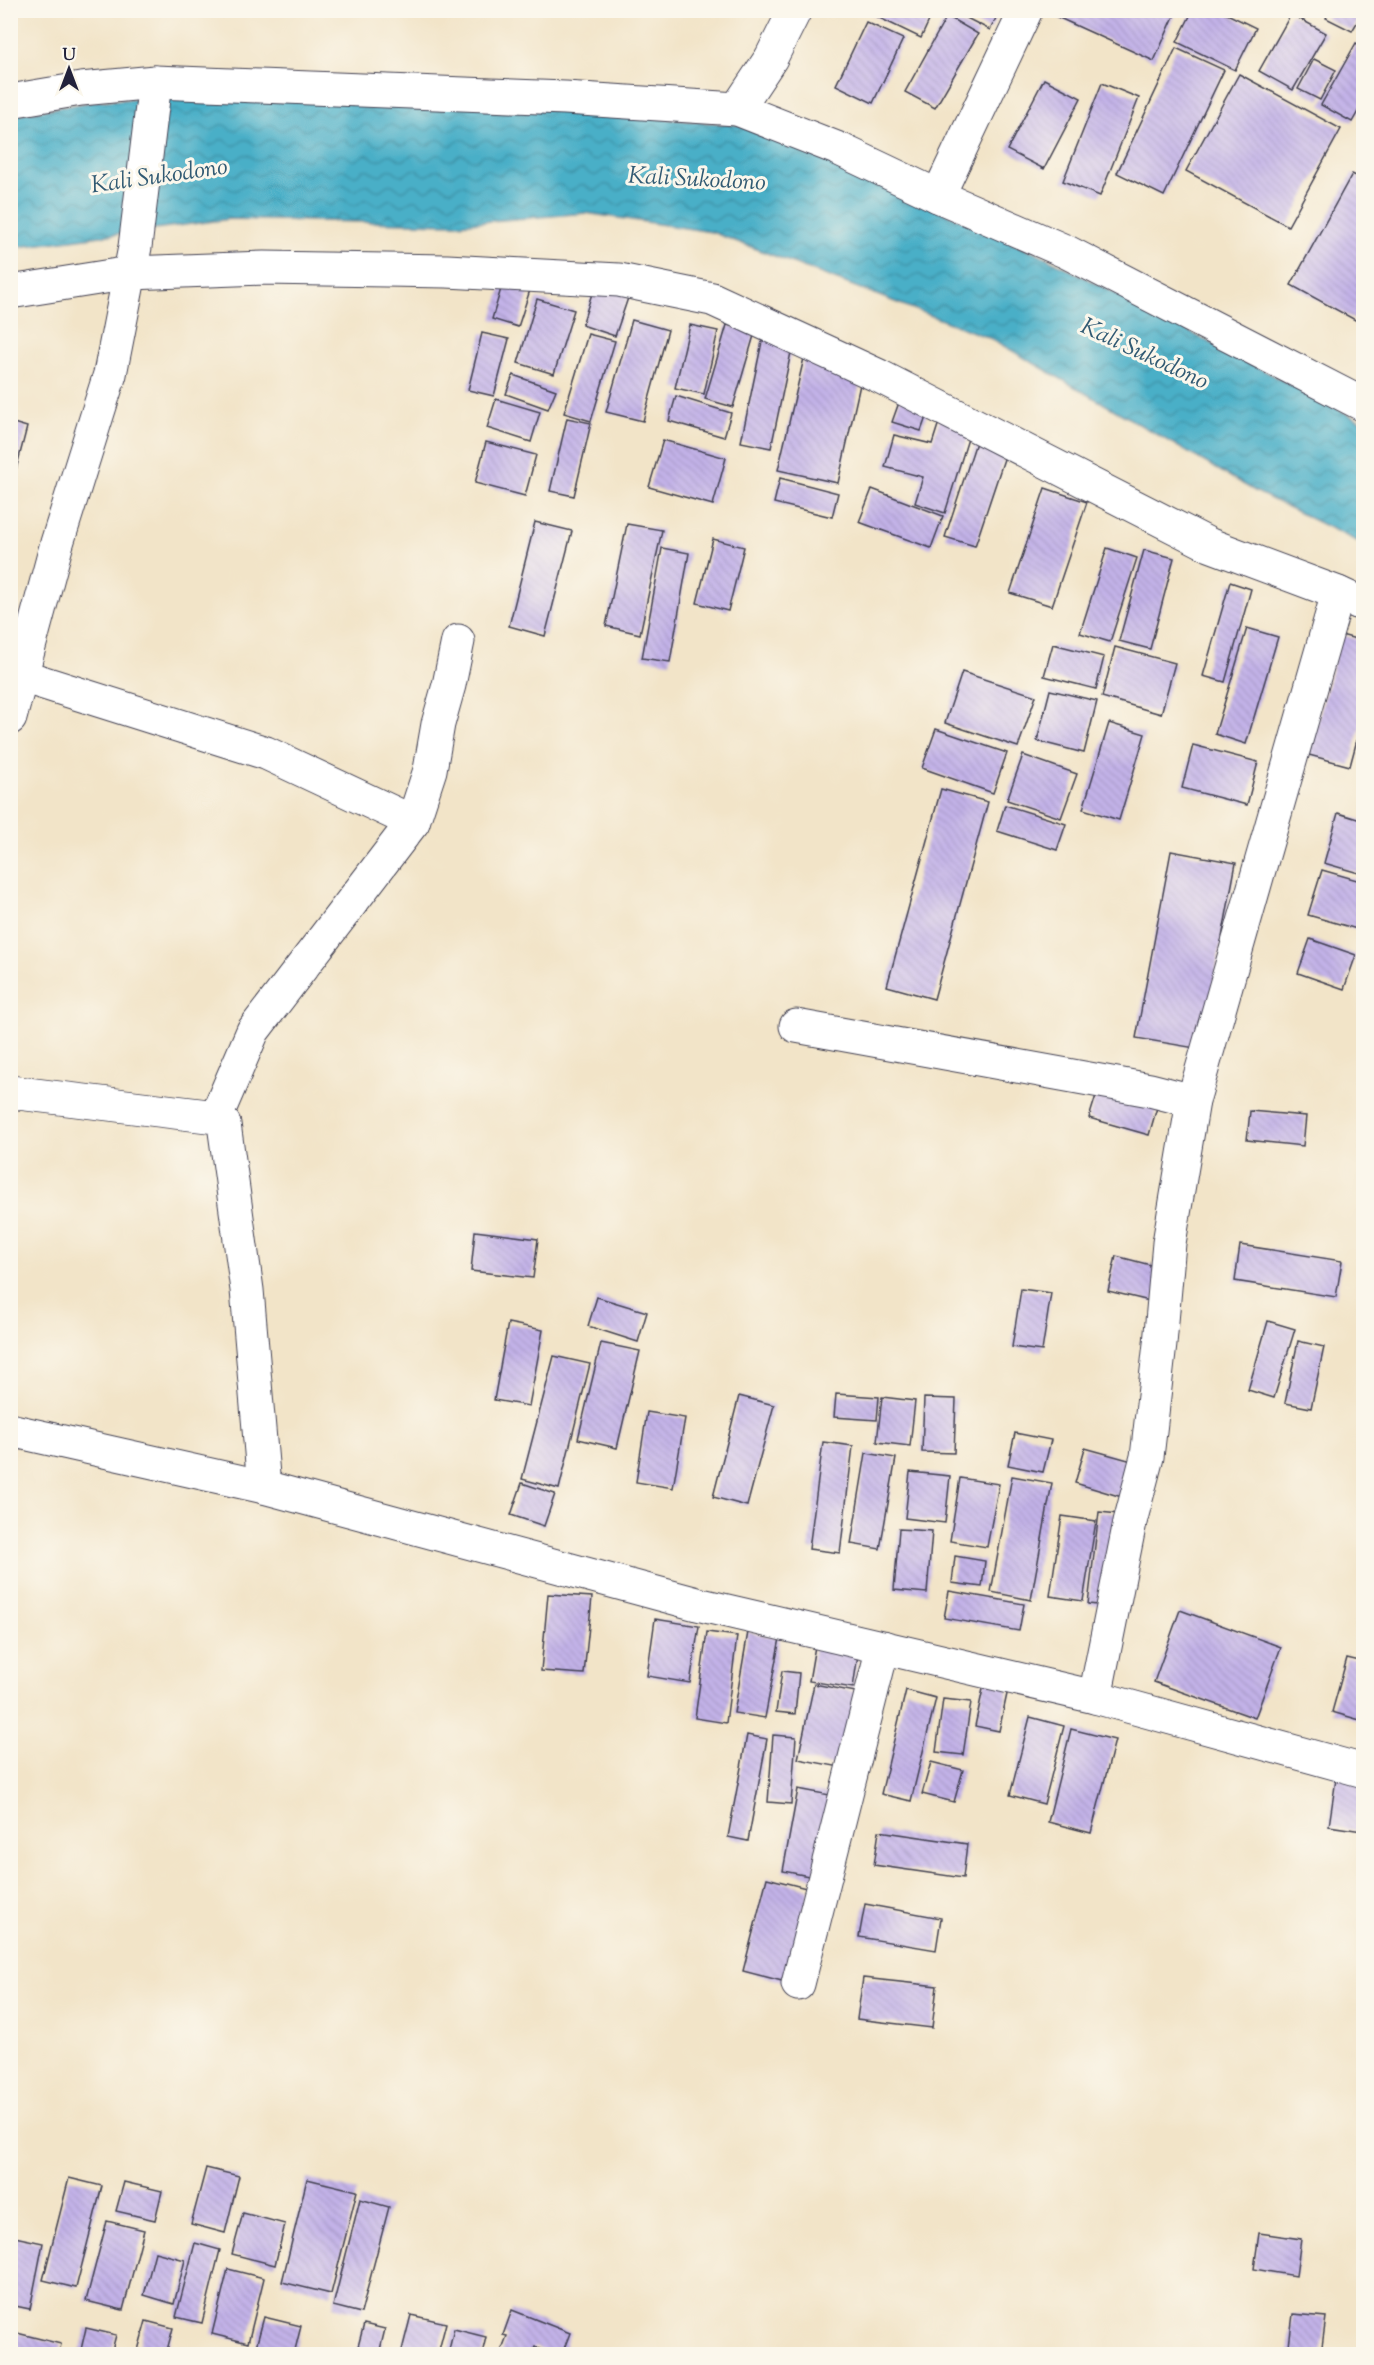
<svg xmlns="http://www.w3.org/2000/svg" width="1374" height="2365" font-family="'Sorts Mill Goudy',serif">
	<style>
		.water { fill: url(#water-waves); stroke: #356881; stroke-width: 1.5 }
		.building { fill: url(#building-back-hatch) }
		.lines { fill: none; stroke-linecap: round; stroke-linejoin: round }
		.minor-casing { stroke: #413f50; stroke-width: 35 }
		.secondary-casing { stroke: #413f50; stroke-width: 35 }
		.minor { stroke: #fff; stroke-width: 33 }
		.secondary { stroke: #fff; stroke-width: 33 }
		.labels { text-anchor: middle; stroke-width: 6; stroke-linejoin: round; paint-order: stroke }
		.water-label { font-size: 24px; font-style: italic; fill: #315a73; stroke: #fbf7ec }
	</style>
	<defs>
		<pattern id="water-waves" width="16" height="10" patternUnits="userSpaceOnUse" patternTransform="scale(1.5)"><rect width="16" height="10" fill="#48afc7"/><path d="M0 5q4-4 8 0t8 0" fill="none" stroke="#3c8ea3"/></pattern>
		<pattern id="building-back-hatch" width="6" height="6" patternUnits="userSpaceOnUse" patternTransform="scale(1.5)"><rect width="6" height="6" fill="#c3b2e8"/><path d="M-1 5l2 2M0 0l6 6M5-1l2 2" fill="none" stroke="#a799c8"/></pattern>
	</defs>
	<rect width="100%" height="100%" fill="#fbf7ec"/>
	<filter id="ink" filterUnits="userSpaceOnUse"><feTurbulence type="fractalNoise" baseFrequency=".0167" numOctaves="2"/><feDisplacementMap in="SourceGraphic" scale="12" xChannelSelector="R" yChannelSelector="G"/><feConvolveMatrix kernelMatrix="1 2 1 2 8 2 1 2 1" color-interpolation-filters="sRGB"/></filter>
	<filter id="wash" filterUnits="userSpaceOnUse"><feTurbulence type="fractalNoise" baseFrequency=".008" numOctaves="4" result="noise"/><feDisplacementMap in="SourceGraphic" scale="24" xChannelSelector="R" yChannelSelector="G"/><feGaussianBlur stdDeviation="1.35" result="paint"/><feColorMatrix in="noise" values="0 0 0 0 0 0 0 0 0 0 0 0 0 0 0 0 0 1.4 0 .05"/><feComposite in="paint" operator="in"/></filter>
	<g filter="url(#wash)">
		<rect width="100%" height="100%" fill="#f2e4c8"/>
		<!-- water -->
		<polygon class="water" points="235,94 472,103 749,126 1039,254 1363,422 1363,544 1255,491 992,339 712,232 586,213 456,224 229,219 11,248 11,115 98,101"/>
		<g id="blocks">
			<!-- building -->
			<g class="building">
				<polygon points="863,10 934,10 921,38"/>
				<polygon points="951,10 1000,10 990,30"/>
				<polygon points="1057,10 1167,10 1175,14 1154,61 1055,16"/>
				<polygon points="1193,10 1219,10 1256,28 1235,70 1177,42"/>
				<polygon points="1330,10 1364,10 1364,11 1352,31 1326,18"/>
				<polygon points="1291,14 1326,33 1293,90 1259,71"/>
				<polygon points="947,16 978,34 935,108 905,92"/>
				<polygon points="866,22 903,39 873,103 836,85"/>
				<polygon points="1356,43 1364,48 1364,101 1352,122 1321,105"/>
				<polygon points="1176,48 1224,70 1164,196 1117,173"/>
				<polygon points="1314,59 1336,70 1320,100 1298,89"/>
				<polygon points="1239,74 1341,129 1288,226 1186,171"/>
				<polygon points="1044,79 1081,98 1044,169 1007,150"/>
				<polygon points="1102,83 1139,98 1100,196 1063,181"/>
				<polygon points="1352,174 1364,180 1364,309 1357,321 1291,285"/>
				<polygon points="503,282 530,290 518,327 492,319"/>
				<polygon points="595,284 629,295 615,336 582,325"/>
				<polygon points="537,299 574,310 554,374 518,363"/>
				<polygon points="632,320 668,330 643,421 606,412"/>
				<polygon points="690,325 718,331 704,394 675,388"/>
				<polygon points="727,325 755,332 733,407 705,399"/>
				<polygon points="764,332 794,338 771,448 741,442"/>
				<polygon points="482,333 509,339 494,396 468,390"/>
				<polygon points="588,334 615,341 591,421 564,413"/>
				<polygon points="804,358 863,371 838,483 778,470"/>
				<polygon points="513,375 556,390 548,409 506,394"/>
				<polygon points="902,394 931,403 921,431 892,422"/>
				<polygon points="676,396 731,413 724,437 669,421"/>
				<polygon points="496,399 540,412 531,442 487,428"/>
				<polygon points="567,418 591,423 574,496 550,491"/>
				<polygon points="940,419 971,429 945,513 915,503 923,477 885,467 894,435 932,444"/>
				<polygon points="10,422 27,427 11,489 10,489"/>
				<polygon points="979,433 1009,444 975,546 945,537"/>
				<polygon points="663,440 726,458 713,505 649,487"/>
				<polygon points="486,442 536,455 525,496 475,483"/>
				<polygon points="780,478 838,493 832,517 774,503"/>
				<polygon points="1045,488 1087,502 1052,606 1010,593"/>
				<polygon points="872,489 943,516 931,548 859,522"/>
				<polygon points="535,522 572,531 545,636 509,626"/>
				<polygon points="627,524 662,530 640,634 606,626"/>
				<polygon points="713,539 744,547 728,611 697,603"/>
				<polygon points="662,548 689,553 670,662 642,658"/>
				<polygon points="1107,548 1137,558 1110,642 1080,633"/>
				<polygon points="1144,550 1174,558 1150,649 1119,641"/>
				<polygon points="1230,582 1251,589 1225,682 1203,676"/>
				<polygon points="1247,628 1278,637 1246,744 1215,734"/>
				<polygon points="1341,635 1364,641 1364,714 1350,766 1309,755"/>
				<polygon points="1053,644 1104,657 1096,689 1044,676"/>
				<polygon points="1115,647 1175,663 1161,714 1102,697"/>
				<polygon points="962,672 1036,696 1018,747 945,723"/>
				<polygon points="1050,690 1097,701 1084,753 1037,741"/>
				<polygon points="1109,723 1145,734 1119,820 1083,809"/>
				<polygon points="936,729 1007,753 993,793 922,768"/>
				<polygon points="1193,745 1258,762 1247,805 1182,788"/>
				<polygon points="1023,755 1077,774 1061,818 1007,800"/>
				<polygon points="941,789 988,802 934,999 887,986"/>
				<polygon points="1005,805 1066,824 1057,850 997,831"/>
				<polygon points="1338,813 1364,821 1362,874 1324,863"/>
				<polygon points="1171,851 1236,863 1201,1049 1136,1038"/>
				<polygon points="1322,870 1364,882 1364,931 1308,915"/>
				<polygon points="1310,939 1356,955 1344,989 1298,973"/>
				<polygon points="1099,1086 1158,1104 1149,1135 1089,1118"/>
				<polygon points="1250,1111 1306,1116 1303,1146 1247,1140"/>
				<polygon points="475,1231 538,1239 533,1278 471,1271"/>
				<polygon points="1240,1245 1342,1261 1336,1297 1235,1281"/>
				<polygon points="1116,1256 1162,1268 1154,1302 1108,1291"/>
				<polygon points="1021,1289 1051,1293 1042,1351 1012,1347"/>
				<polygon points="597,1297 647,1312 638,1342 588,1326"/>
				<polygon points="1268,1321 1295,1329 1274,1398 1248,1390"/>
				<polygon points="508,1323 543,1330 529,1406 494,1400"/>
				<polygon points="1298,1341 1324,1347 1311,1408 1285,1403"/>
				<polygon points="601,1343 640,1351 617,1448 578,1439"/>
				<polygon points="554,1356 590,1364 559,1489 522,1479"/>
				<polygon points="836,1394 879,1397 877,1420 834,1417"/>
				<polygon points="739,1396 774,1405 747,1506 713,1497"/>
				<polygon points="882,1397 915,1401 910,1446 877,1442"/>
				<polygon points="924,1398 956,1399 954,1453 922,1452"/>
				<polygon points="647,1412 685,1418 673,1488 636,1482"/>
				<polygon points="1015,1433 1051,1440 1043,1472 1008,1465"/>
				<polygon points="823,1442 853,1446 840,1553 809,1549"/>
				<polygon points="1085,1448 1132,1461 1122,1497 1075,1483"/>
				<polygon points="866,1453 896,1458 880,1549 851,1544"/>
				<polygon points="910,1472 950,1476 945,1523 905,1518"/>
				<polygon points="1012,1476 1052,1483 1031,1600 991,1592"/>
				<polygon points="960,1478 999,1484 987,1547 950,1541"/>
				<polygon points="522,1483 555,1494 544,1526 511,1515"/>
				<polygon points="1099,1512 1119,1514 1108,1606 1088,1604"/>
				<polygon points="1062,1516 1096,1521 1083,1601 1050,1596"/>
				<polygon points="899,1529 932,1531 927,1593 894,1590"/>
				<polygon points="955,1556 985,1561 982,1587 952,1583"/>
				<polygon points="949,1591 1024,1604 1019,1631 944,1618"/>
				<polygon points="548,1594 592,1597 584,1674 541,1671"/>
				<polygon points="1180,1610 1281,1647 1255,1718 1154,1682"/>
				<polygon points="655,1619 699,1626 690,1683 647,1676"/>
				<polygon points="707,1632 737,1636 726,1723 695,1718"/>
				<polygon points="748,1632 780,1638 765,1718 734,1713"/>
				<polygon points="815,1646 858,1654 853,1688 809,1681"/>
				<polygon points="1347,1658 1364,1662 1364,1706 1360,1720 1332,1712"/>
				<polygon points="782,1671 799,1673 795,1714 776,1712"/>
				<polygon points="986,1675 1010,1680 999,1731 975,1726"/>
				<polygon points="814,1684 861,1693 845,1768 798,1759"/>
				<polygon points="906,1690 936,1698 911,1801 881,1794"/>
				<polygon points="943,1699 971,1702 963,1755 936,1752"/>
				<polygon points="1030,1717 1064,1726 1044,1804 1010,1795"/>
				<polygon points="1071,1729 1115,1740 1091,1833 1048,1822"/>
				<polygon points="747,1735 767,1739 748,1841 728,1837"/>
				<polygon points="773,1735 796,1737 791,1804 768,1802"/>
				<polygon points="931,1762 963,1770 954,1802 922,1794"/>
				<polygon points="1337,1772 1364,1776 1362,1831 1329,1826"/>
				<polygon points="798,1789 830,1795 814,1877 783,1871"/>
				<polygon points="879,1831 967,1844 963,1878 874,1865"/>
				<polygon points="767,1878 810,1889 786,1982 743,1971"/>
				<polygon points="865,1904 941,1918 936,1950 859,1937"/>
				<polygon points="863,1978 937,1986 932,2028 857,2019"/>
				<polygon points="206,2168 239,2176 225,2233 191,2224"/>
				<polygon points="69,2178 102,2186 76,2288 43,2280"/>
				<polygon points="307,2179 357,2191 331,2294 282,2282"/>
				<polygon points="124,2182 162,2191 155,2220 116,2211"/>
				<polygon points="360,2199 389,2207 361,2313 333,2306"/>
				<polygon points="243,2213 285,2224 275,2265 232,2254"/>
				<polygon points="107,2221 144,2230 123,2310 86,2301"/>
				<polygon points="1259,2233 1301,2239 1296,2276 1254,2269"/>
				<polygon points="10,2236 43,2243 30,2309 10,2305"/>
				<polygon points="195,2243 220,2250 202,2323 176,2317"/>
				<polygon points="155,2252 185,2260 174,2304 144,2295"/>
				<polygon points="228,2269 264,2278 248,2343 212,2334"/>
				<polygon points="512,2310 570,2333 562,2354 553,2354 535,2347 532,2354 500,2354 507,2336 503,2335"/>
				<polygon points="1293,2314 1326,2317 1321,2354 1288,2354"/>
				<polygon points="411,2315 446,2323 438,2354 401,2354"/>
				<polygon points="264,2317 301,2326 294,2354 254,2354"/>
				<polygon points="146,2321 173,2328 166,2354 137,2354"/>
				<polygon points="364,2324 385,2329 379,2354 356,2354"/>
				<polygon points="86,2328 116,2335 111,2354 80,2354"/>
				<polygon points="454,2329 486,2337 482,2354 448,2354"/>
				<polygon points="13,2332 61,2344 59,2354 10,2354"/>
				<polygon points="579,2348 597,2354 577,2354"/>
			</g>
		</g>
	</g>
	<g filter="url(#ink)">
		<use href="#blocks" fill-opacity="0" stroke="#413f50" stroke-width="1.5"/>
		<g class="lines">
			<defs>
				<g id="minor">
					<polyline points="737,109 771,58 795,10"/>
					<polyline points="938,196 1026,10"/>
					<polyline points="10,292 130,273 264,268 447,271 619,280 712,299 879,376 1210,545 1338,593 1364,605"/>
					<polyline points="22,676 266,753 413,822"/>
					<polyline points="10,718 57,543 110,374 135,247 155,82"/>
					<polyline points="796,1026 1150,1090 1193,1101 1169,1243 1160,1344 1147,1457 1130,1522 1095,1697"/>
					<polyline points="10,1092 216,1117 224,1124 247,1290 264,1487"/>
					<polyline points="1193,1101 1338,593"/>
					<polyline points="216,1117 253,1031 413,822 430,770 438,724 449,685 458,641"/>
					<polyline points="10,1430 264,1487 697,1604 1095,1697 1364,1771"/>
					<polyline points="798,1984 883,1647"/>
				</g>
				<polyline id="secondary" points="10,101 81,89 155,82 565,98 737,109 839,149 938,196 1067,252 1364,405"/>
			</defs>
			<!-- minor casing -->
			<use href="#minor" class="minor-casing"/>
			<!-- secondary casing -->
			<use href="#secondary" class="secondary-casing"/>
			<!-- minor -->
			<use href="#minor" class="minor"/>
			<!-- secondary -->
			<use href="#secondary" class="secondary"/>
		</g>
	</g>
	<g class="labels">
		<!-- water labels -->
		<g class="water-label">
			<text transform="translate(159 175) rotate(-8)" y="8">Kali Sukodono</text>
			<text transform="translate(697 178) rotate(3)" y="8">Kali Sukodono</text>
			<text transform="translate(1145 353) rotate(25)" y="8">Kali Sukodono</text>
		</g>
	</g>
	<!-- margin -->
	<rect width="1374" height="2365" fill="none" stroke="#fbf7ec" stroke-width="36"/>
	<!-- north arrow -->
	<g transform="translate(69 69)" stroke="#fbf7ec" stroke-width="4.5" paint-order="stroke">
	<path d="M0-4.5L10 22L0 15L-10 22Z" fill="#22223b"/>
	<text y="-9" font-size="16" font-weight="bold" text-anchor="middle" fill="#22223b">U</text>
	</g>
</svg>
